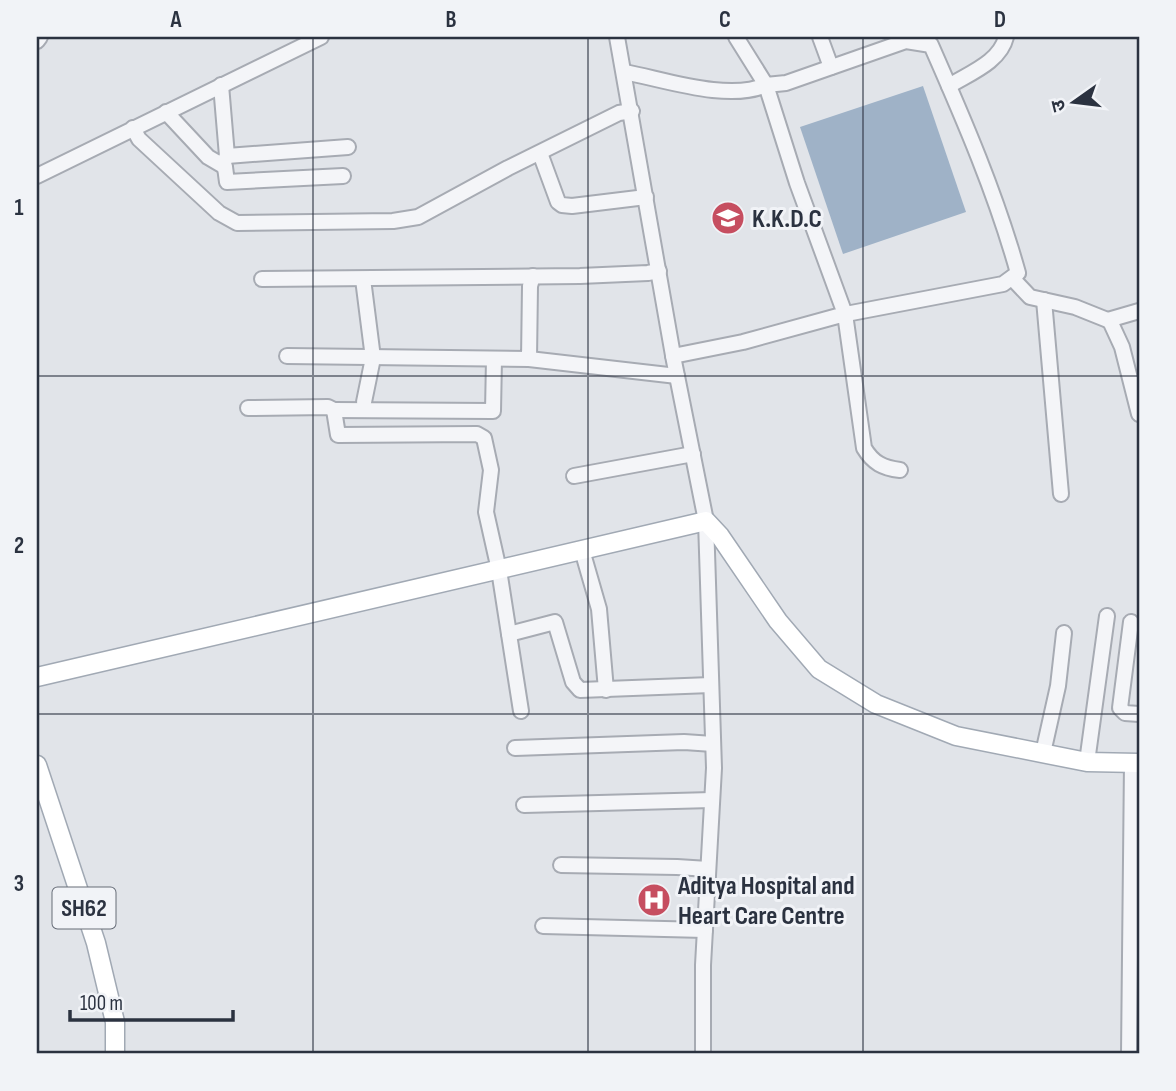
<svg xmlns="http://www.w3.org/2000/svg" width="1176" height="1091" font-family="'Sofia Sans Condensed','Noto Sans Devanagari',sans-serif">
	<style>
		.water { fill: #9fb2c7 }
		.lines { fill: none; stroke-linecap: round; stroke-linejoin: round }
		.minor-casing { stroke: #a7abb3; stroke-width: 18 }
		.major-casing { stroke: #a1a9b4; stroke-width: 21 }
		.minor { stroke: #f4f5f8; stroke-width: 14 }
		.major { stroke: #fff; stroke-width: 18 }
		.grid { fill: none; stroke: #2b3240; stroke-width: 2; stroke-opacity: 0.55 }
		.labels { text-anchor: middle; stroke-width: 6; stroke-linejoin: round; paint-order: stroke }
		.shield { fill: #f1f3f7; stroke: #666c77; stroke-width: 2 }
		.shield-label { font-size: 24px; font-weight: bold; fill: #2b3240 }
		.poi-label { font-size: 26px; font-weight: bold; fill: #2b3240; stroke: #f1f3f7; text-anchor: start }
		.neatline { fill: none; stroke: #2b3240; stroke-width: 2.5 }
		.grid-label { font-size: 23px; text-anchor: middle; font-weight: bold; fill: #2b3240 }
	</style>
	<rect width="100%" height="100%" fill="#e1e4e9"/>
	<!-- water -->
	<polygon class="water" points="923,86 966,212 843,254 800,127"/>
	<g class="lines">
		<defs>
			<g id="minor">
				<polyline points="617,37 674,361 706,521 714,768 703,965 703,1054"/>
				<polyline points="820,37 831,67"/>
				<polyline points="37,41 40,37"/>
				<path d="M624,72C663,79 728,102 766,85L736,37"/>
				<polyline points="221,85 227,156"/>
				<path d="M949,86C970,73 1000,62 1006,37"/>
				<polyline points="166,112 208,157 225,167 227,182 343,176"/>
				<polyline points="133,128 139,139 219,213 237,223 393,221 418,217 508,168 619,113 632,111"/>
				<polyline points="540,153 558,202 562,205 572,206 646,197"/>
				<polyline points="225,169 224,162 227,156 348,147"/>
				<polyline points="37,176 321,37"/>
				<polyline points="1012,278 1030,297 1075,307 1110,321 1122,347 1139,414"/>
				<polyline points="262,279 580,276 648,273 659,271"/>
				<polyline points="363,279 373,358 364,402"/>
				<polyline points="1044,300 1061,494"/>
				<polyline points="1108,320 1139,311"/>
				<polyline points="287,356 529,359 530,286 533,276"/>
				<path d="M673,356L743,342L845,314H846L1003,284L1018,273C996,194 964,120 931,45L906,41L786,83L766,85L797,183L845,314L864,448C873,463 883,468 900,470"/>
				<polyline points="529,359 677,376"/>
				<polyline points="248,408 328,407 334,410 338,435 477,434 484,438 491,470 486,512 499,570 521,711"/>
				<polyline points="334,410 493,411 494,359"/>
				<polyline points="574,476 693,454"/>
				<polyline points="582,550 599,609 606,690"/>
				<polyline points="1131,622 1120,708 1125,713 1139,714"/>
				<polyline points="509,634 555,622 573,682 580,690 711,685"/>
				<polyline points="515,748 684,742 713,744"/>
				<polyline points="1043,753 1058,686 1064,633"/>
				<polyline points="1087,762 1107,616"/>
				<polyline points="524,805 712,800"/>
				<polyline points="561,865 677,867 708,869"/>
				<polyline points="543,926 705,930"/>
				<polyline points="1129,1054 1132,763"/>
			</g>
			<g id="major">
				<polyline points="37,677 706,521 720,536 778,621 819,669 876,704 956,736 1087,762 1139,763"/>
				<polyline points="37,765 96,943 115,1022 115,1054"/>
			</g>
		</defs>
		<!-- minor casing -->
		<use href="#minor" class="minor-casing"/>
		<!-- major casing -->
		<use href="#major" class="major-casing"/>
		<!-- minor -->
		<use href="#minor" class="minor"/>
		<!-- major -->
		<use href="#major" class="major"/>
	</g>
	<!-- grid -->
	<path class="grid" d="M313,37V1054M588,37V1054M863,37V1054M37,376H1139M37,714H1139"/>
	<!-- icons -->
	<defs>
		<symbol id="university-disc" viewBox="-11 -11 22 22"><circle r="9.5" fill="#c64e60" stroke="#f1f3f7"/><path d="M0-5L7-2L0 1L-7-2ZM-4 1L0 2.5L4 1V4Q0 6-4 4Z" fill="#fff"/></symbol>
		<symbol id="hospital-disc" viewBox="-11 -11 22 22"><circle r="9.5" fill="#c64e60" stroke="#f1f3f7"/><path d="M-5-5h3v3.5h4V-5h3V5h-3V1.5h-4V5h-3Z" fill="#fff"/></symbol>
	</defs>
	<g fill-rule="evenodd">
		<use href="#university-disc" x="709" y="199" width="38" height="38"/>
		<use href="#hospital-disc" x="635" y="881" width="38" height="38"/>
	</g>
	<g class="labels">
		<!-- shield labels -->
		<rect class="shield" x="52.5" y="887.5" width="63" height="41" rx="5"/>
		<g class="shield-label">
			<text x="84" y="916">SH62</text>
		</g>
		<!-- poi labels -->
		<g class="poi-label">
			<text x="752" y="227">K.K.D.C</text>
			<text x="678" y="894">Aditya Hospital and<tspan x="678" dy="30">Heart Care Centre</tspan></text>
		</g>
	</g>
	<!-- border -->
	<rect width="1176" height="1091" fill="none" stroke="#f1f3f7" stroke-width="77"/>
	<!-- north arrow -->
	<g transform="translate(1074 102) rotate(256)" stroke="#f1f3f7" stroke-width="5" paint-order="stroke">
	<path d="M0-5L12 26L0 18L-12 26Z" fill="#2b3240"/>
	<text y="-10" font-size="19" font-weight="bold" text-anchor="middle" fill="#2b3240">उ</text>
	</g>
	<!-- scale -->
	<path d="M70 1010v10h163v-10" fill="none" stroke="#2b3240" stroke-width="3.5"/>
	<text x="80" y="1010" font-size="21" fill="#2b3240" stroke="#f1f3f7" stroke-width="5" paint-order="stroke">100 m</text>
	<rect x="38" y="38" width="1100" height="1014" class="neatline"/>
	<g class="grid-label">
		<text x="176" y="27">A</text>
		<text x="451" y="27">B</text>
		<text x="725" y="27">C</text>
		<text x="1000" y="27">D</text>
		<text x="19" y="215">1</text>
		<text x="19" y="553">2</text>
		<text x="19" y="891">3</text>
	</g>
</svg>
